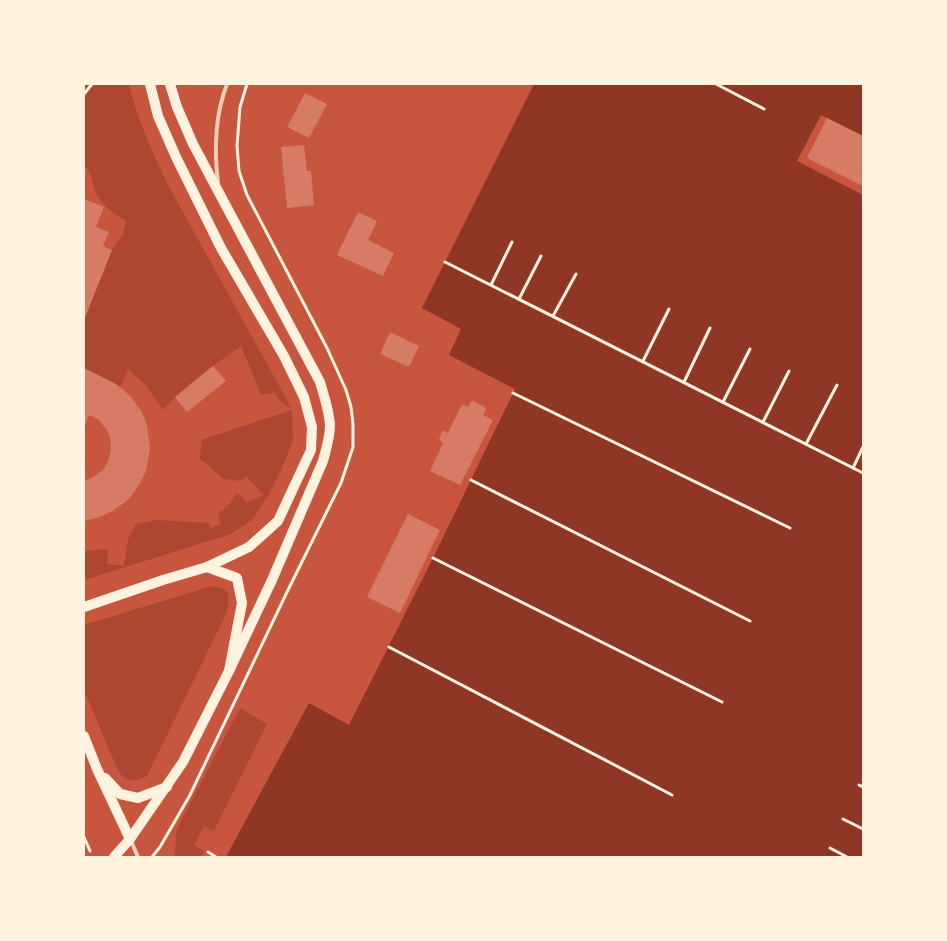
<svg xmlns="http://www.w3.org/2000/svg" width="947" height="941" font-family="Helvetica,sans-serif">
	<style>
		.green { fill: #ae4732 }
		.water { fill: #8f3625 }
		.building { fill: #d67c66 }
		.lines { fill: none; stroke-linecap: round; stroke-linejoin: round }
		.path { stroke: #fff3e0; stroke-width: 3 }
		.service { stroke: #f1ccb7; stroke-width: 4 }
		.secondary { stroke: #fff3e0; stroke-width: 10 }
	</style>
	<rect width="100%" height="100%" fill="#c8553d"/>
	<!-- green -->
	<g class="green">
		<path d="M84,84H129C137,120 153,154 169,187L292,409L278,399L275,393L261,395L241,346C214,365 185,385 163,410L145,384L128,369L120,387L106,379L84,368V320L112,250L123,234L126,221C114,214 100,204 95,190C90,178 94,175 84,165Z"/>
		<polygon points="292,410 293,440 282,468 268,496 252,520 231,534 84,580 84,551 108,549 107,564 124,566 128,539 136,524 157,520 209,523 210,528 221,524 218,513 227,507 237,493 247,502 264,495 246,476 241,481 224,479 200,459 201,440"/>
		<path d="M212,586C231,588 230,595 227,612L147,776C141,780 129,782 123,777C120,774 118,770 116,766L84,690V625Z"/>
		<polygon points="240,708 267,724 214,831 204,826 194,845 204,851 201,857 175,857 176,831"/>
	</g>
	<!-- water -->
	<polygon class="water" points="534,84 863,84 863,136 821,115 797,161 863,195 863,857 226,857 309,703 349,725 433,558 515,389 449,355 461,329 422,308"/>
	<!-- building -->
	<g class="building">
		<polygon points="305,93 327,104 309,138 287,127"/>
		<polygon points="827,118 863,136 863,186 807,158"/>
		<polygon points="304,145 307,171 311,171 314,205 287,208 281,147"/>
		<polygon points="84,199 104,207 96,227 109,232 103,246 112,250 84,320"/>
		<polygon points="358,212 377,221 368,240 394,253 383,276 337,255"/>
		<polygon points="390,332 419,346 409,367 380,354"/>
		<polygon points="213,366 226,381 187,412 175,397"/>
		<polygon points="84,368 114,383 120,387 132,398 141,411 147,425 150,448 146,471 139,485 130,498 124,503 111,512 97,518 84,521 84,481 92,478 104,469 109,459 111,448 110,437 107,430 98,419 89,415 84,427"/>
		<polygon points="473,401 485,407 486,409 483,415 493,420 460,485 430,471 443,443 439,440 442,431 444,431 448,433 462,404 468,407 471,402"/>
		<polygon points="408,514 440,530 400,613 367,597"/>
	</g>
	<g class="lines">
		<!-- path -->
		<g class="path">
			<polyline points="716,84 764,109"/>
			<polyline points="84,94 92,84"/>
			<polyline points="445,262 863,473"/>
			<polyline points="491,285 512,242"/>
			<polyline points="519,299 541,256"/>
			<polyline points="553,316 576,274"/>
			<polyline points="643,361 669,309"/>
			<polyline points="684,382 710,328"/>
			<polyline points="513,393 790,528"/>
			<polyline points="723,402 750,349"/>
			<polyline points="763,422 789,371"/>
			<polyline points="806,444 837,385"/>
			<polyline points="853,468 863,447"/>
			<polyline points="471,480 750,621"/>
			<polyline points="433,558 722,702"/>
			<polyline points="389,647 672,795"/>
			<polyline points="859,785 863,787"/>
			<polyline points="843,819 863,829"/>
			<polyline points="84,837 90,851"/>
			<polyline points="830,848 847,857"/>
			<polyline points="208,852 216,857"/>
			<polyline points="152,857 160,847 190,795 288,590 341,483 353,447 353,424 351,407 346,390 327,348 247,195 239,171 237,146 240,107 247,84"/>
		</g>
		<!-- service -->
		<g class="service">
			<path d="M218,183C214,150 215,115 227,84"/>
			<polyline points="131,841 138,857"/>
		</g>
		<!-- secondary -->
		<g class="secondary">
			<path d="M170,84L177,107L193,144L320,382C324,396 329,410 330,425C330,437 326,450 323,461L272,580L229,671"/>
			<polyline points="84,607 163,580 207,567 249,547 278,521 311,450 312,427 304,397 284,356 221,248 176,157 158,116 150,84"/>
			<polyline points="84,736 97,769 130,839"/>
			<polyline points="105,778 120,794 138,798 167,787"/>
			<polyline points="114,857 130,839 183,762 229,671 242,603 237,578 207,567"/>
		</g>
	</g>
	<!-- border -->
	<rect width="947" height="941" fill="none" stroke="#fff3e0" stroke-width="170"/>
</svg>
